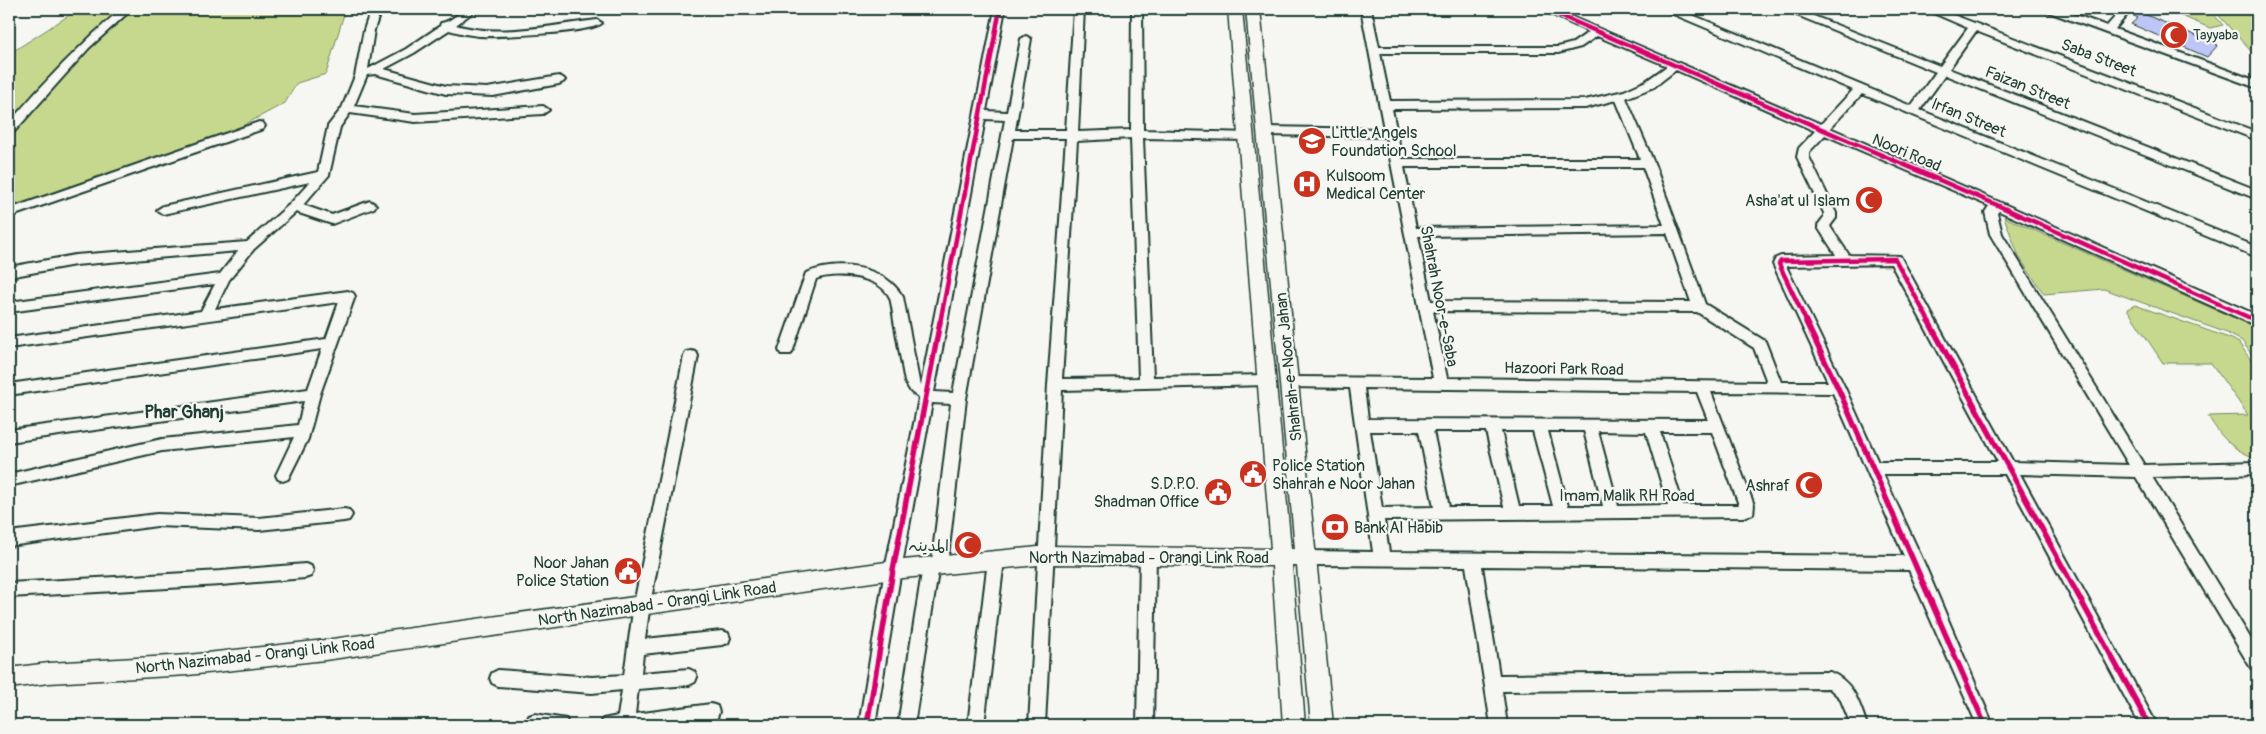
<svg xmlns="http://www.w3.org/2000/svg" width="2266" height="734" font-family="Pangolin,'Playpen Sans Arabic',sans-serif">
	<style>
		.green { fill: #c6d88d; stroke: #728a60 }
		.building { fill: #bec5f7; stroke: #1f3d34 }
		.lines { fill: none; stroke-linecap: round; stroke-linejoin: round }
		.minor-casing { stroke: #1f3d34; stroke-width: 4 }
		.major-casing { stroke: #1f3d34; stroke-width: 3 }
		.minor { fill: #f6f6f2; fill-rule: evenodd }
		.major { fill: #f6f6f2; fill-rule: evenodd }
		.cycleway-far1-casing { stroke: #f6f6f2; stroke-width: 7 }
		.cycleway-casing { stroke: #f6f6f2; stroke-width: 9 }
		.cycleway-far1 { stroke: #d6006c; stroke-width: 4.5 }
		.cycleway { stroke: #d6006c; stroke-width: 5.5 }
		.labels { text-anchor: middle; stroke-width: 4.5; stroke-linejoin: round; paint-order: stroke }
		.far-poi-label { font-size: 14px; fill: #1f3d34; stroke: #f6f6f2; text-anchor: start }
		.street-label { font-size: 16px; fill: #1f3d34; stroke: #f6f6f2 }
		.poi-label { font-size: 16px; fill: #1f3d34; stroke: #f6f6f2; text-anchor: end }
		.neighbourhood-label { font-size: 18px; font-weight: bold; fill: #1f3d34; stroke: #f6f6f2 }
	</style>
	<rect width="100%" height="100%" fill="#f6f6f2"/>
	<filter id="ink" filterUnits="userSpaceOnUse"><feTurbulence type="fractalNoise" baseFrequency=".02" numOctaves="2"/><feDisplacementMap in="SourceGraphic" scale="10" xChannelSelector="R" yChannelSelector="G"/><feConvolveMatrix kernelMatrix="1 2 1 2 8 2 1 2 1" color-interpolation-filters="sRGB"/></filter>
	<g filter="url(#ink)">
		<!-- green -->
		<g class="green">
			<polygon points="84,9 340,9 344,14 326,74 297,83 285,103 231,132 9,210 9,54 71,14"/>
			<polygon points="2165,9 2209,9 2223,25 2210,28"/>
			<polygon points="2213,9 2257,9 2257,58"/>
			<polygon points="2004,217 2257,328 2257,362 2242,341 2227,333 2104,289 2044,294 2019,257"/>
			<path d="M2135,305L2232,339L2239,343L2257,369V459C2231,448 2223,440 2208,416L2248,415L2211,363H2163L2127,309Z"/>
		</g>
		<!-- building -->
		<polygon class="building" points="2134,9 2150,9 2144,14 2218,45 2207,57 2131,24 2138,18 2130,14"/>
		<g class="lines">
			<defs>
				<g id="minor">
					<path d="M121,9H132L89,48L13,133L9,134V123C44,82 81,44 121,9Z"/>
					<path d="M371,9H381L374,30L368,69L406,49L440,26L441,23C457,20 458,8 477,9L456,25C500,38 552,25 597,20L602,23C592,33 497,37 479,36C469,35 459,33 449,30L414,53L384,69L446,86L487,88L559,76L563,78L565,80L563,82L559,84L493,96L446,94L375,74L367,75L354,106L415,114L543,106L549,110L543,114L415,122L350,113L340,127L329,175L303,205L332,215L370,201L376,205L374,208L332,224L296,212L254,249L229,280L215,309L348,291L353,293L355,296L320,394L308,439L288,479L283,481L278,479L276,475L294,437L162,451L9,486V474L162,439L298,425L304,401L9,442V430L308,389L322,349L9,395V384L326,339L339,302L9,348V338L201,311L215,284L9,312V302L220,274L238,251L75,265L9,277V267L75,255L247,242L290,204L310,182L163,214L157,210L163,206L318,172L328,126L342,108L355,76L364,30Z"/>
					<path d="M995,9H1005L986,111L1007,112L1021,39L1026,36L1031,39L1015,130H1066L1074,9H1084L1078,132L1131,130L1132,9H1142L1143,130L1250,133L1252,136L1250,139L1246,140L1143,138L1153,377L1268,375L1273,376L1275,380L1273,384L1268,385L1062,390L1045,725H1029L1048,385L1066,138H1013L966,399L947,566L944,571L938,572L914,725H898L923,566L926,561L932,560L951,404L932,403L901,570L875,725H859L885,570L919,398L911,392L905,382C901,362 898,341 894,321C893,314 892,305 890,298C881,276 836,271 816,279L793,350L791,354H781L779,350L806,273C838,260 884,265 903,297L919,381L921,385ZM985,119L1005,120L953,393L934,392ZM1131,138L1139,378L1062,379L1077,141Z"/>
					<path d="M1361,9H1371L1379,47H1558L1573,43L1589,32L1540,9H1553L1821,124L1853,90L1666,11L1665,9H1678L1911,106L1936,72L1782,9H1796L1940,66L1968,28L1924,9H1938L2257,132V140L1976,31L1949,69L2257,190V199L1945,75L1920,110L2257,247V257L1862,94L1830,128L2257,315V326L1999,211L1997,213L2002,234L2144,465L2257,462V474L2152,477L2257,649V671L2251,668L2136,477L2020,474L2157,725H2140L2005,474H1883L1924,563L1993,725H1977L1909,570L1482,566L1499,675L1830,672C1854,682 1859,703 1867,725H1851L1840,698L1829,688L1502,691L1507,725H1491L1466,566L1307,565L1302,563L1299,558L1302,553L1307,551L1373,552L1350,388L1290,387L1285,386L1283,382L1285,378L1290,377L1433,378L1386,137L1265,135L1259,131L1265,127L1384,129ZM1597,36L1667,66L1646,81L1624,91L1585,100L1390,101L1380,53H1558L1581,47ZM1676,70L1815,131L1799,148L1797,157L1824,213V217L1818,225L1819,229L1836,255L1781,256L1776,258L1773,264L1828,382H1781L1765,341L1705,304L1654,163L1626,98L1654,87ZM1616,100L1640,159H1402L1392,109L1585,108ZM1825,135L1989,206L1985,212L1990,234L2129,465L2013,462L1900,256L1849,255L1831,228L1830,226L1836,218V213L1809,157V152ZM1404,167H1643L1664,225L1416,228ZM1667,233L1691,302L1431,301L1418,236ZM1891,264L1998,462H1878L1845,388L1786,266ZM1433,311L1697,312L1754,348L1767,382L1447,378ZM1364,388L1697,392L1708,420L1368,419ZM1711,392L1833,393L1904,556L1389,552L1384,520L1743,517L1753,514L1754,505ZM1370,431H1419L1434,507L1382,508ZM1433,431H1486L1504,507H1449ZM1501,431H1533L1553,506H1519ZM1548,431H1584L1603,506H1568ZM1598,431L1646,432L1668,505L1618,506ZM1660,432H1712L1739,505H1683Z"/>
					<polygon points="2045,9 2059,9 2107,26 2122,9 2132,9 2115,29 2257,81 2257,88 2046,11"/>
					<polygon points="259,122 263,123 265,126 263,129 9,217 9,209"/>
					<polygon points="691,351 696,352 698,356 650,604 645,639 722,631 728,633 730,638 728,643 722,645 643,654 641,673 689,669 695,672 697,677 695,682 689,685 638,689 635,714 711,704 717,706 719,712 717,718 670,725 601,725 603,719 618,716 622,690 592,693 498,686 492,683 490,678 492,673 498,670 592,677 624,675 634,604 684,356 686,352"/>
					<polygon points="344,509 349,510 352,515 349,520 344,521 259,530 157,526 9,546 9,532 157,514 259,518"/>
					<polygon points="1148,548 1153,550 1156,555 1153,725 1137,725 1140,555 1143,550"/>
					<polygon points="996,553 1001,555 1004,560 984,725 968,725 988,560 991,555"/>
					<polygon points="305,564 311,566 313,571 311,576 305,578 221,585 9,597 9,583 221,571"/>
					<polygon points="535,714 566,719 568,725 528,725 527,722 529,716"/>
				</g>
				<polygon id="major" points="1228,9 1242,9 1291,549 1295,549 1246,9 1260,9 1333,725 1311,725 1297,566 1292,566 1305,725 1283,725 1272,566 1048,564 893,579 325,660 188,675 49,683 9,688 9,668 49,663 188,655 325,640 893,561 1048,546 1271,549"/>
			</defs>
			<!-- minor casing -->
			<use href="#minor" class="minor-casing"/>
			<!-- major casing -->
			<use href="#major" class="major-casing"/>
			<!-- minor -->
			<use href="#minor" class="minor"/>
			<!-- major -->
			<use href="#major" class="major"/>
			<defs>
				<g id="cycleway-far1">
					<polyline points="1545,9 1997,205 2257,321"/>
					<polyline points="940,323 1000,9"/>
					<polyline points="1807,323 1779,264 1781,261 1895,259 1930,323"/>
				</g>
				<g id="cycleway">
					<polyline points="1806,322 1838,388 1985,725"/>
					<polyline points="1929,322 2149,725"/>
					<polyline points="867,725 893,570 940,322"/>
				</g>
			</defs>
			<!-- cycleway-far1 casing -->
			<use href="#cycleway-far1" class="cycleway-far1-casing"/>
			<!-- cycleway casing -->
			<use href="#cycleway" class="cycleway-casing"/>
			<!-- cycleway-far1 -->
			<use href="#cycleway-far1" class="cycleway-far1"/>
			<!-- cycleway -->
			<use href="#cycleway" class="cycleway"/>
		</g>
	</g>
	<!-- icons -->
	<defs>
		<symbol id="mosque-disc" viewBox="-11 -11 22 22"><circle r="9.5" fill="#c8321e" stroke="#f6f6f2"/><path d="M3.5-4.9A6 6 0 1 0 3.5 4.9A5 5 0 1 1 3.5-4.9Z" fill="#fff"/></symbol>
		<symbol id="school-disc" viewBox="-11 -11 22 22"><circle r="9.5" fill="#c8321e" stroke="#f6f6f2"/><path d="M0-5L7-2L0 1L-7-2ZM-4 1L0 2.5L4 1V4Q0 6-4 4Z" fill="#fff"/></symbol>
		<symbol id="hospital-disc" viewBox="-11 -11 22 22"><circle r="9.5" fill="#c8321e" stroke="#f6f6f2"/><path d="M-5-5h3v3.5h4V-5h3V5h-3V1.5h-4V5h-3Z" fill="#fff"/></symbol>
		<symbol id="civic-disc" viewBox="-11 -11 22 22"><circle r="9.5" fill="#c8321e" stroke="#f6f6f2"/><path d="M-.6-6.5H3V-4.5H.6V-3L4-1V1h2V6H-6V1h2V-1L-.6-3ZM-1.2 2.5V6h2.4V2.5Z" fill="#fff"/></symbol>
		<symbol id="bank-disc" viewBox="-11 -11 22 22"><circle r="9.5" fill="#c8321e" stroke="#f6f6f2"/><path d="M-6-4H6V4H-6ZM0-2.3a2.3 2.3 0 1 0 0 4.6a2.3 2.3 0 1 0 0-4.6Z" fill="#fff"/></symbol>
	</defs>
	<g fill-rule="evenodd">
		<use href="#mosque-disc" x="2158" y="19" width="32" height="32"/>
		<use href="#school-disc" x="1296" y="125" width="32" height="32"/>
		<use href="#hospital-disc" x="1291" y="168" width="32" height="32"/>
		<use href="#mosque-disc" x="1853" y="184" width="32" height="32"/>
		<use href="#civic-disc" x="1237" y="458" width="32" height="32"/>
		<use href="#mosque-disc" x="1793" y="469" width="32" height="32"/>
		<use href="#civic-disc" x="1202" y="476" width="32" height="32"/>
		<use href="#bank-disc" x="1319" y="511" width="32" height="32"/>
		<use href="#mosque-disc" x="952" y="529" width="32" height="32"/>
		<use href="#civic-disc" x="612" y="555" width="32" height="32"/>
	</g>
	<g class="labels">
		<!-- far-poi labels -->
		<g class="far-poi-label">
			<text x="2193" y="40">Tayyaba</text>
		</g>
		<!-- street labels -->
		<g class="street-label">
			<text transform="translate(2099 57) rotate(21)" y="6">Saba Street</text>
			<text transform="translate(2028 87) rotate(22)" y="6">Faizan Street</text>
			<text transform="translate(1969 117) rotate(22)" y="6">Irfan Street</text>
			<text transform="translate(1907 152) rotate(23)" y="6">Noori Road</text>
			<text transform="translate(1440 296) rotate(79)" y="6">Shahrah Noor-e-Saba</text>
			<text transform="translate(1288 367) rotate(-96)" y="6">Shahrah-e-Noor Jahan</text>
			<text transform="translate(1564 368) rotate(1)" y="6">Hazoori Park Road</text>
			<text x="1627" y="501">Imam Malik RH Road</text>
			<text x="1149" y="563">North Nazimabad - Orangi Link Road</text>
			<text transform="translate(657 603) rotate(-8)" y="6">North Nazimabad - Orangi Link Road</text>
			<text transform="translate(255 655) rotate(-6)" y="6">North Nazimabad - Orangi Link Road</text>
		</g>
		<!-- poi labels -->
		<g class="poi-label">
			<text x="1331" y="138" text-anchor="start">Little Angels<tspan x="1331" dy="18">Foundation School</tspan></text>
			<text x="1326" y="181" text-anchor="start">Kulsoom<tspan x="1326" dy="18">Medical Center</tspan></text>
			<text x="1850" y="206">Asha'at ul Islam</text>
			<text x="1272" y="471" text-anchor="start">Police Station<tspan x="1272" dy="18">Shahrah e Noor Jahan</tspan></text>
			<text x="1199" y="489">S.D.P.O.<tspan x="1199" dy="18">Shadman Office</tspan></text>
			<text x="1790" y="491">Ashraf</text>
			<text x="1354" y="533" text-anchor="start">Bank Al Habib</text>
			<text x="949" y="551">المدینہ</text>
			<text x="609" y="568">Noor Jahan<tspan x="609" dy="18">Police Station</tspan></text>
		</g>
		<!-- neighbourhood labels -->
		<g class="neighbourhood-label">
			<text x="184" y="418">Phar Ghanj</text>
		</g>
	</g>
	<!-- margin -->
	<rect width="2266" height="734" fill="none" stroke="#f6f6f2" stroke-width="30"/>
	<rect x="15" y="15" width="2236" height="704" fill="none" stroke="#1f3d34" stroke-width="2" filter="url(#ink)"/>
</svg>
